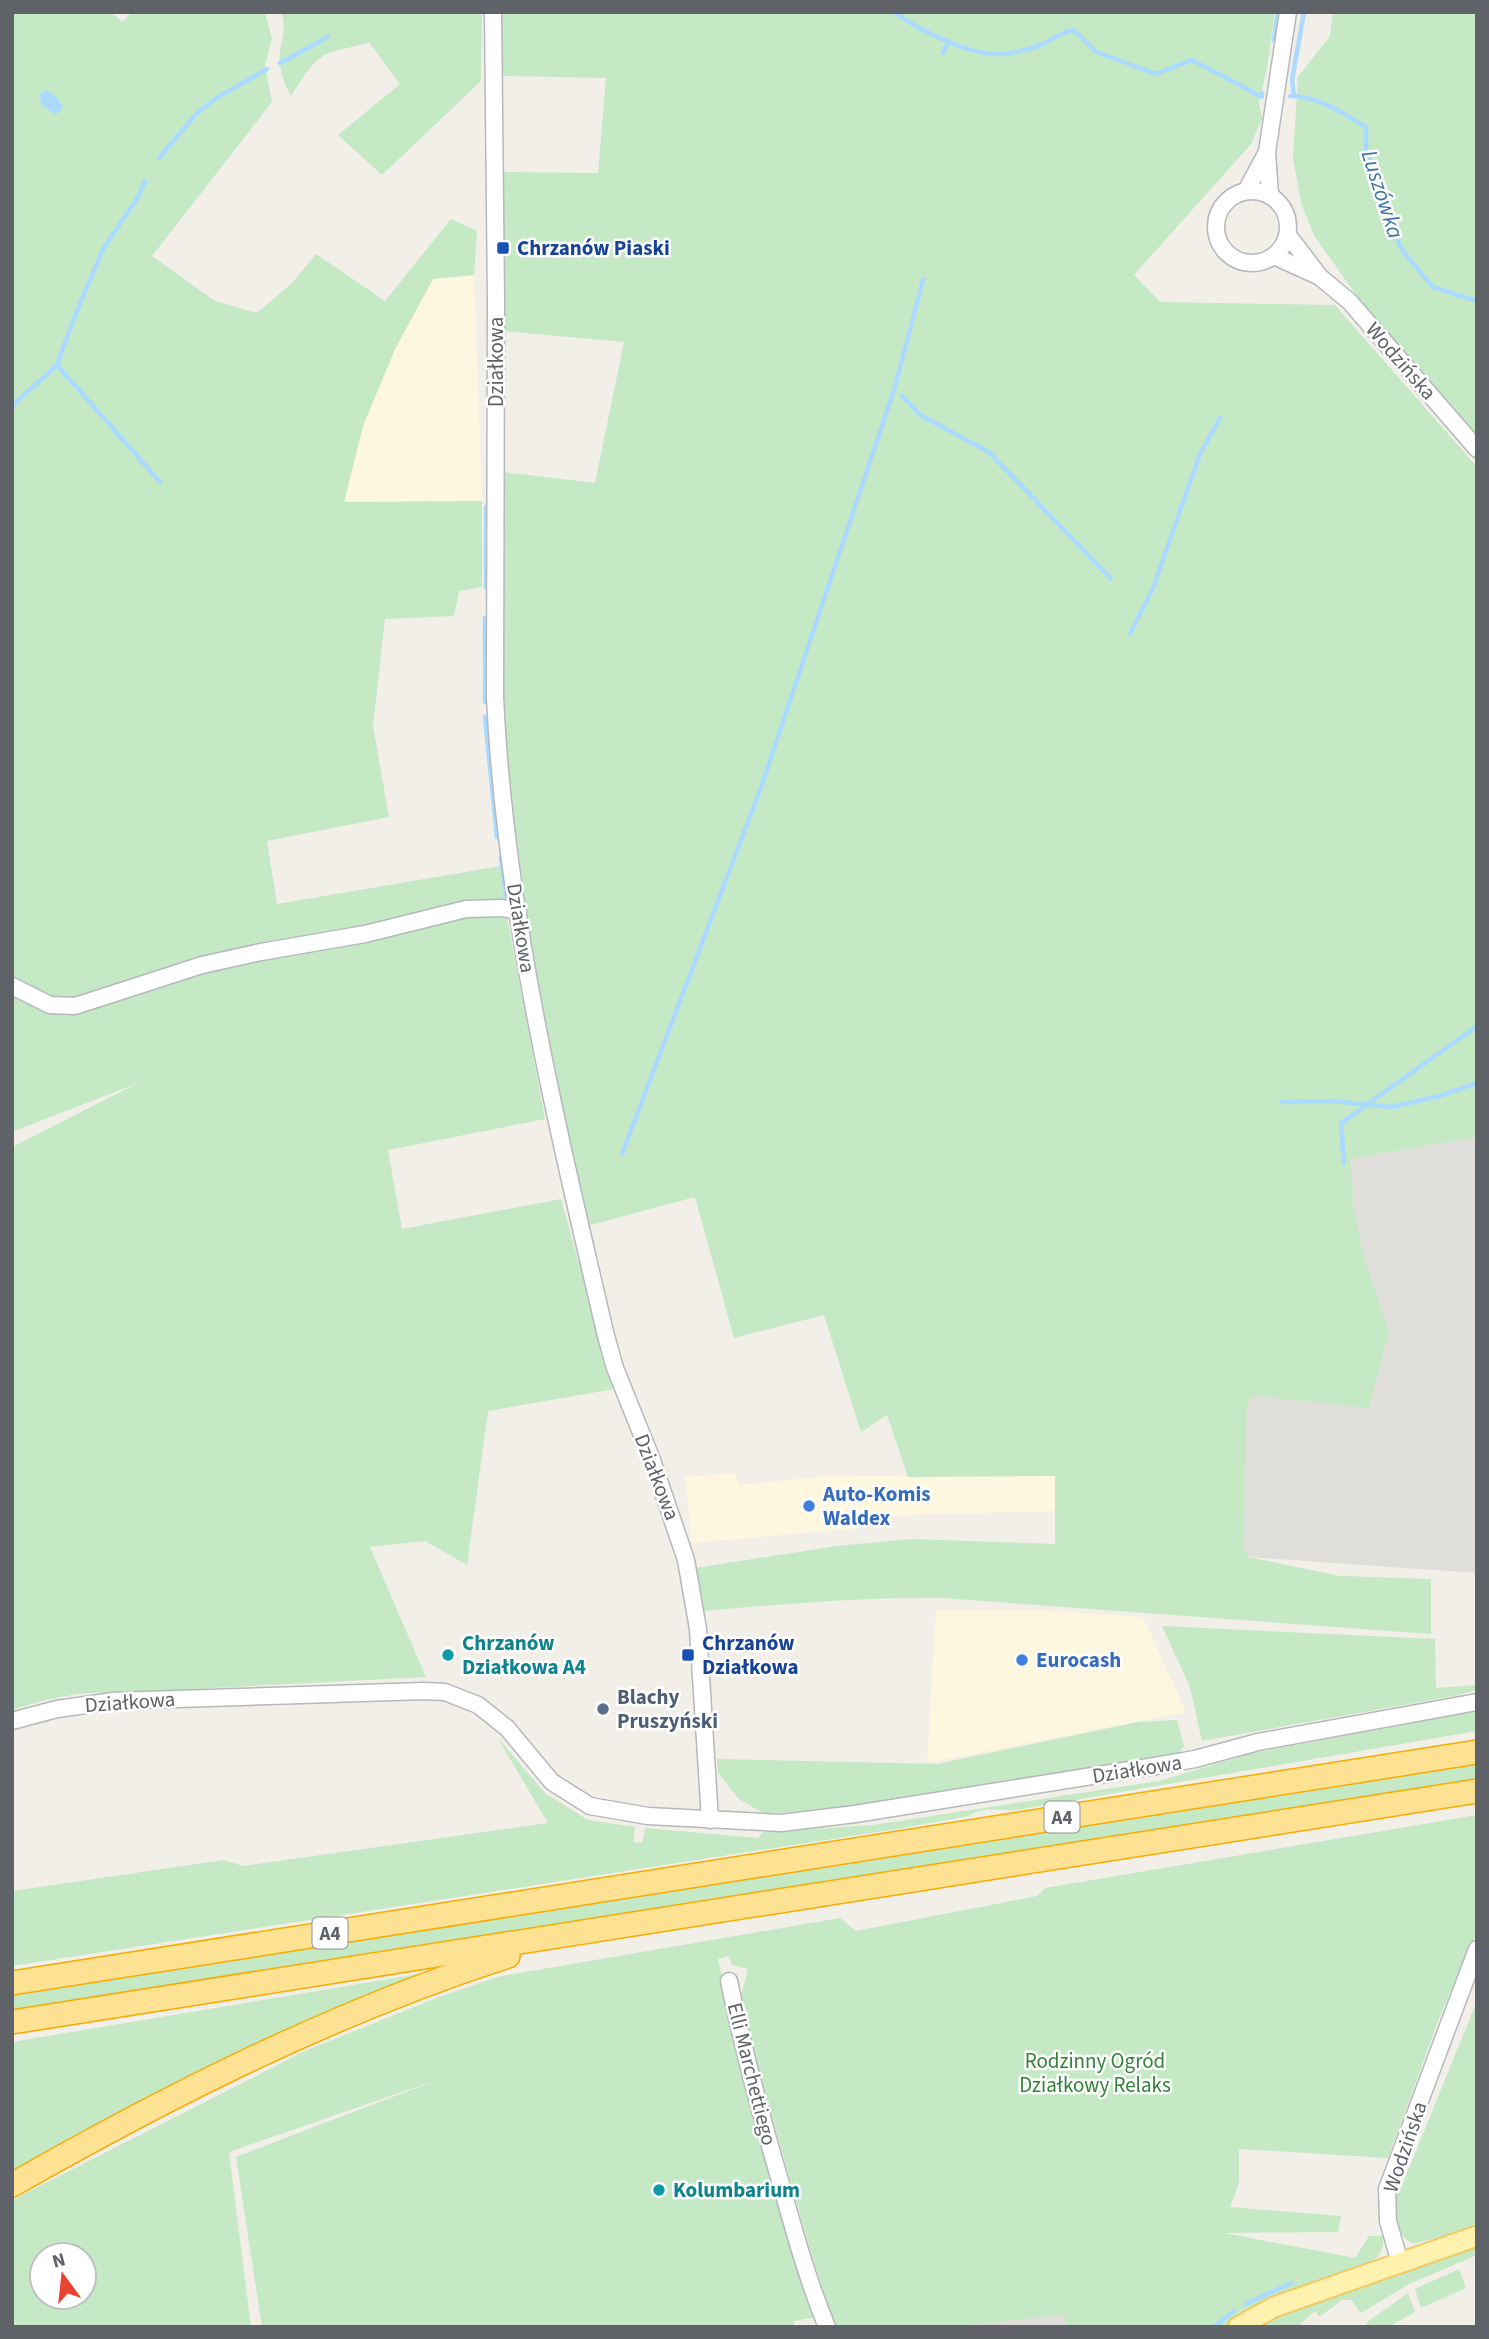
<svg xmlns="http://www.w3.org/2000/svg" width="1489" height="2339" font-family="'Source Sans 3',sans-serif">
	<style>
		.commercial { fill: #fef7e0 }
		.industrial { fill: #e0deda }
		.green { fill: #c5e8c5; fill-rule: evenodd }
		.water { fill: #aadaff }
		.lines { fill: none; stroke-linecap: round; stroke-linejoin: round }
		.stream { stroke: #aadaff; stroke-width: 4.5 }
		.minor-casing { stroke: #b5b8bc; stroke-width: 19 }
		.major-casing { stroke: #f2c960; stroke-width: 23 }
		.highway-casing { stroke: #f9ab00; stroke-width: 26 }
		.minor { stroke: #fff; stroke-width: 16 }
		.major { stroke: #fff2af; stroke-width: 19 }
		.highway { stroke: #fde293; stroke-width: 23 }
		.transit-dot { fill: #1a4fb4; stroke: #fff; stroke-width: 2.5 }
		.shop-dot { fill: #3f7fe0; stroke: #fff; stroke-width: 2.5 }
		.culture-dot { fill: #0f9aa8; stroke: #fff; stroke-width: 2.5 }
		.service-dot { fill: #5c6f8a; stroke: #fff; stroke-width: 2.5 }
		.labels { text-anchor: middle; stroke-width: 5; stroke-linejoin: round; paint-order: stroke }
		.shield { fill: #fff; stroke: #8f9295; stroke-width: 2 }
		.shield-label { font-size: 19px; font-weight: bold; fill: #5f6368 }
		.transit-label { font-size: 21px; font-weight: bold; fill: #164399; stroke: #fff; text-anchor: start }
		.street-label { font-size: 21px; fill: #5f6368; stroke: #fff }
		.shop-label { font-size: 21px; font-weight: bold; fill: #366cbe; stroke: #fff; text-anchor: start }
		.culture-label { font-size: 21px; font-weight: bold; fill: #0d838f; stroke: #fff; text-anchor: start }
		.service-label { font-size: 21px; font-weight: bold; fill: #4e5e75; stroke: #fff; text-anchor: start }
		.park-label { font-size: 21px; fill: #348238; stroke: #fff }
		.water-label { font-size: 23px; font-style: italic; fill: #4174aa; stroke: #fff }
	</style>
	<rect width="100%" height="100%" fill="#f1efe8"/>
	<!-- commercial -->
	<g class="commercial">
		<polygon points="474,275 482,501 344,503 363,426 395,349 433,279"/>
		<polygon points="735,1473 739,1485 827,1476 1055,1475 1055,1511 874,1516 874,1527 692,1543 685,1477"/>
		<polygon points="936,1610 1034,1610 1143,1617 1186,1712 927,1763"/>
	</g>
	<!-- industrial -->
	<g class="industrial">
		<polygon points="1477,1137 1477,1573 1247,1557 1244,1548 1247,1404 1253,1396 1369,1408 1389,1332 1364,1256 1354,1209 1351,1159"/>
		<polygon points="1065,2315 1066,2327 947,2327"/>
	</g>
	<!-- green -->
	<g class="green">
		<path d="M12,12H112L122,22L132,12H265L272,39L265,66L272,102L152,256L215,301L257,313L292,283L316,254L385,301L451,219L477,231L474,275L433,279L395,349L363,426L344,502L482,501V587L459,591L454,616L385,619L373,726L389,817L267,841L277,904L501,866L504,903L261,955L506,911L545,1119L388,1150L402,1229L561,1199L614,1389L488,1411L467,1565L425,1541L370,1547L426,1677L113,1693C79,1691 44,1699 12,1710V1147L138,1083L12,1132Z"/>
		<path d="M281,12H482L481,81L382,175L338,135L400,84L369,42C356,47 344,48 331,52C312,59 302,80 291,96C283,82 279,68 280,52C282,38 287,26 281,12Z"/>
		<path d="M501,12H1275L1267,69L1259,102L1262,119L1251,144L1134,275L1160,302L1335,305L1477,467V1137L1351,1159L1354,1209L1364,1256L1389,1332L1369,1408L1253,1396L1247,1404L1244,1548L1248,1557L1340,1576L1431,1579V1634L942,1598C862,1597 783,1604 703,1611L696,1568L836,1546L911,1539L1055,1544V1476L908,1477L887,1415L861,1432L824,1315L734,1338L695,1197L587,1226L538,986L504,757L503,472L595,483L624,342L502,331L503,172L598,173L606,78L502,76Z"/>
		<polygon points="1333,12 1477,12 1477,436 1359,299 1315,237 1302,206 1293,159 1298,77 1330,36"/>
		<polygon points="1162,1626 1435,1639 1436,1688 1477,1685 1477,1690 1454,1696 1202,1741 1190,1687"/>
		<path d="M1477,1711V1731L1016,1810C1000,1811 983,1806 969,1816L897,1829L12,1966V1891L224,1860L243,1866L548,1823L497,1737L546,1794L588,1820L635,1827L633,1842L642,1843L645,1828L758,1838L763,1832L873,1825L1159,1781L1253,1753Z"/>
		<polygon points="1177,1720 1184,1746 1179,1753 859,1806 778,1813 763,1813 739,1799 718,1773 717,1759 937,1764 1138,1722"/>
		<polygon points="1477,1758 1477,1783 12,2014 12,1991"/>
		<path d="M1477,1815V1931L1440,2016L1388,2158L1239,2149V2182L1230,2207L1341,2216L1338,2232L1224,2233L1355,2258L1369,2236H1383C1384,2250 1381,2255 1370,2263L1303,2285L1264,2302L1225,2327H1066L1065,2315L947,2327H836L812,2256L746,2026L741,1997L748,1969L732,1965L729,1956L718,1959L736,2042L816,2317L794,2321V2327H262L236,2157L442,2078L229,2152L251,2327H12V2200L307,2050L439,1997L497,1977L840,1918L856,1931L1037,1896L1045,1888ZM42,2255H84V2297H42Z"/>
		<polygon points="431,1972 12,2175 12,2042"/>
		<path d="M1477,2001V2227L1413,2244C1390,2229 1396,2212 1397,2188H1401Z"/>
		<polygon points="1477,2245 1477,2255 1409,2284 1361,2313 1351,2300 1342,2300 1319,2317 1315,2311 1297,2327 1253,2327 1276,2314"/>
		<polygon points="1459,2269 1466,2288 1421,2308 1415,2289"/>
		<polygon points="1408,2293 1415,2312 1388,2327 1368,2327 1366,2323"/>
	</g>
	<!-- water -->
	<polygon class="water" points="46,89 57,98 63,107 56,115 42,105 39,95"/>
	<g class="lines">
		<!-- stream -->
		<g class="stream">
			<path d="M894,12C919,30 967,54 998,54C1011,55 1023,50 1035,47C1049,43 1060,31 1074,30L1096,52L1156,74L1192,60L1262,97V93"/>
			<polyline points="1274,40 1278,12"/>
			<polyline points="943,53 949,41"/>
			<polyline points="280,63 328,37"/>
			<path d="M1290,96C1319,96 1342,113 1366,127V149L1401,249L1433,287L1477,301"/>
			<polyline points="1294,96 1292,80 1304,12"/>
			<polyline points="159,158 198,112 218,97 267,69"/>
			<polyline points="57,365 160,482"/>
			<polyline points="902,396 920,415 989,452 1111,579"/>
			<polyline points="12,406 57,365 74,318 103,249 138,197 145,181"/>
			<polyline points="486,587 486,507"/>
			<polyline points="1130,634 1153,588 1200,454 1220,418"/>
			<polyline points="485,702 485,618"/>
			<polyline points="485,717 497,837"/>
			<polyline points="501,858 507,904"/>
			<polyline points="1282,1102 1333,1101 1391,1107 1439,1096 1477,1083"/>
			<polyline points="622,1154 760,790 894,390 923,280"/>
			<polyline points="1344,1163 1341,1123 1477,1026"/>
			<polyline points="1246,2304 1291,2283"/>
			<polyline points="1214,2327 1234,2311"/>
		</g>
		<defs>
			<g id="minor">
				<path d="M493,12L496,301L495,697C505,913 557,1126 606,1336L615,1368L652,1460L686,1560L698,1629L710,1820"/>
				<circle cx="1252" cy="227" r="36"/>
				<polyline points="1246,191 1267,152"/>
				<polyline points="1270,195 1267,152 1288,12"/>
				<polyline points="1288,235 1320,277 1350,302 1477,449"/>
				<polyline points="1274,256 1318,276"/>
				<polyline points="12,986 50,1005 75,1006 202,965 261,952 365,934 466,909 502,908 518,911"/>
				<polyline points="12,1721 57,1709 114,1701 424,1691 445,1692 478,1705 507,1728 552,1782 590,1806 648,1816 781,1823 855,1814 1155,1766 1195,1759 1258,1742 1477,1702"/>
				<path d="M729,1981C743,2049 761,2116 781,2184C794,2231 808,2281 827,2327"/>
				<polyline points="1400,2263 1388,2221 1387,2189 1477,1949"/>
			</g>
			<polyline id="major" points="1238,2327 1274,2307 1477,2236"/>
			<g id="highway">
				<polyline points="12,1983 1477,1752"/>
				<polyline points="12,2022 1477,1791"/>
				<path d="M12,2185C170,2095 334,2012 508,1956"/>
			</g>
		</defs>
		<!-- minor casing -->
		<use href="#minor" class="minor-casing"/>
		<!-- major casing -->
		<use href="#major" class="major-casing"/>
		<!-- highway casing -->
		<use href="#highway" class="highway-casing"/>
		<!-- minor -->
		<use href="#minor" class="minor"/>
		<!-- major -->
		<use href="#major" class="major"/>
		<!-- highway -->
		<use href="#highway" class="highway"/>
	</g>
	<!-- markers -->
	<g class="transit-dot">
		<rect x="496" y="241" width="14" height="14" rx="3.5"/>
		<rect x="681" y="1648" width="14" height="14" rx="3.5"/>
	</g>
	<g class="shop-dot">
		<circle cx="809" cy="1506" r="7"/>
		<circle cx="1022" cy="1660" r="7"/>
	</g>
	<g class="culture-dot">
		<circle cx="448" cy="1655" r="7"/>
		<circle cx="659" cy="2190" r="7"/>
	</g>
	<circle class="service-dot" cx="603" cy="1709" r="7"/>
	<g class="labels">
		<!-- shield labels -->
		<g class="shield">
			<rect x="1044.5" y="1801.5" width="35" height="31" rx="5"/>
			<rect x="312.5" y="1917.5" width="35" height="31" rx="5"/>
		</g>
		<g class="shield-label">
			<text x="1062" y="1824">A4</text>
			<text x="330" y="1940">A4</text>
		</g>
		<!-- transit labels -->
		<g class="transit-label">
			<text x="517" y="255">Chrzanów Piaski</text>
			<text x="702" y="1650">Chrzanów<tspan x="702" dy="24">Działkowa</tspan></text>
		</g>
		<!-- street labels -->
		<g class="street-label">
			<text transform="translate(1401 361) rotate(49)" y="7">Wodzińska</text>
			<text transform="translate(496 362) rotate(-90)" y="7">Działkowa</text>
			<text transform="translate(521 928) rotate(81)" y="7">Działkowa</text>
			<text transform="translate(657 1477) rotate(69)" y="7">Działkowa</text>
			<text transform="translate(130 1702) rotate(-4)" y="7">Działkowa</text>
			<text transform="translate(1137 1769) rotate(-9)" y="7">Działkowa</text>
			<text transform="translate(752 2074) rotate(76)" y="7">Elli Marchettiego</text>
			<text transform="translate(1405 2147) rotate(-71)" y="7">Wodzińska</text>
		</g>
		<!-- shop labels -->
		<g class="shop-label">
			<text x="823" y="1501">Auto-Komis<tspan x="823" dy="24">Waldex</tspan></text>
			<text x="1036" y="1667">Eurocash</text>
		</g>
		<!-- culture labels -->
		<g class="culture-label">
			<text x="462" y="1650">Chrzanów<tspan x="462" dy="24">Działkowa A4</tspan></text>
			<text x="673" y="2197">Kolumbarium</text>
		</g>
		<!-- service labels -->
		<g class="service-label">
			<text x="617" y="1704">Blachy<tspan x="617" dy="24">Pruszyński</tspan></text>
		</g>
		<!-- park labels -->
		<g class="park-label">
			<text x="1095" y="2068">Rodzinny Ogród<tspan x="1095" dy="24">Działkowy Relaks</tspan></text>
		</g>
		<!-- water labels -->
		<g class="water-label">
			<text transform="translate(1383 194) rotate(72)" y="8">Luszówka</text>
		</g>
	</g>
	<!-- border -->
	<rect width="1489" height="2339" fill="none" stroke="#5f6368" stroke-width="28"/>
	<!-- north arrow -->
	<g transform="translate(63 2276) rotate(345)"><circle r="33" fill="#ffffff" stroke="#bfc1c3" stroke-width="2"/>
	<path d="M0-5L12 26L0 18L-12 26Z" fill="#ea4335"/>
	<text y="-10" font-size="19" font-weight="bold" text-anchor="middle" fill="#5f6368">N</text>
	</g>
</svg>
